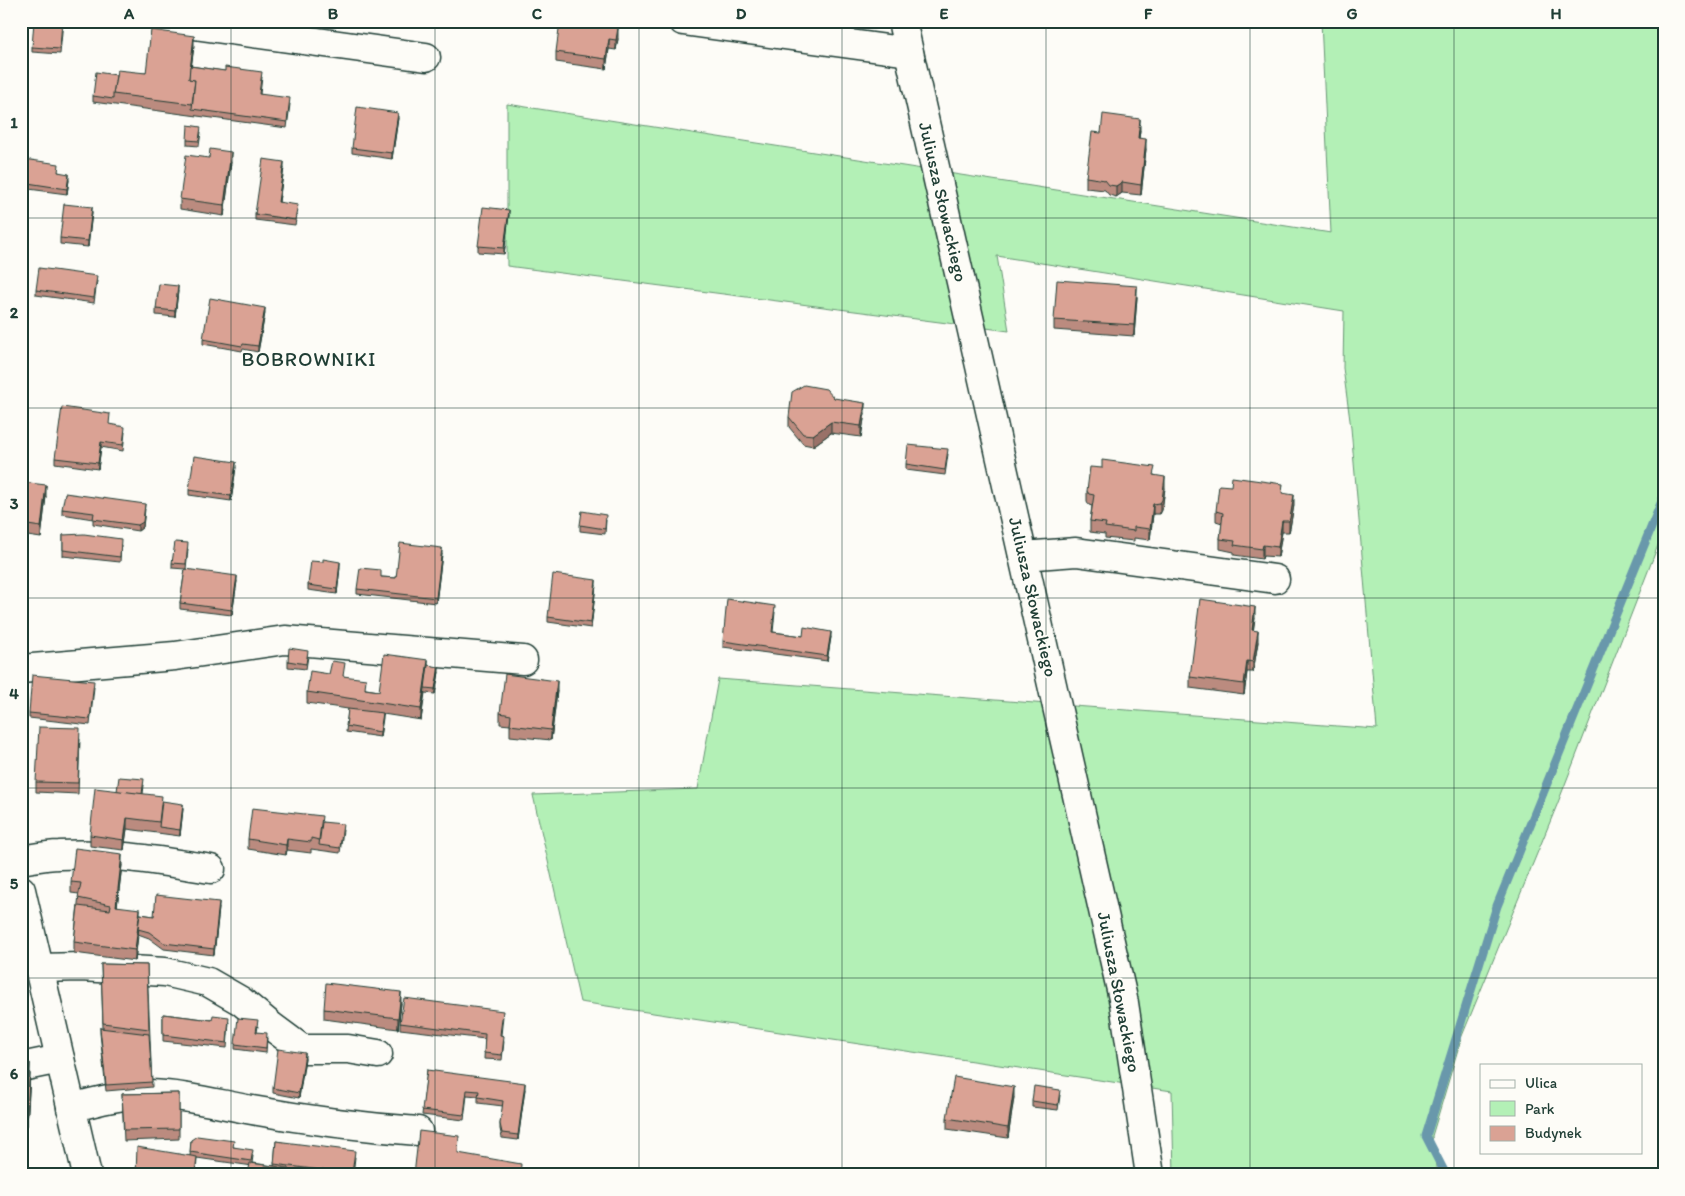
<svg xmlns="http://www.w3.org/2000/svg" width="1685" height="1196" font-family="Itim,sans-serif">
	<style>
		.green { fill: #b3f0b6; stroke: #699675 }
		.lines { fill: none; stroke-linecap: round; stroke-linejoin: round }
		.stream { stroke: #6998ab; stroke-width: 9 }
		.minor-casing { stroke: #1f3d34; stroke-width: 31 }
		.minor { stroke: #fdfcf7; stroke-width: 28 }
		.wall { fill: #bb8b7f; stroke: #1f3d34 }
		.shaded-wall { fill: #997168; stroke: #1f3d34 }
		.building { fill: #daa294; stroke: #1f3d34 }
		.grid { fill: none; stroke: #1f3d34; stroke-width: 1; stroke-opacity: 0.55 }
		.labels { text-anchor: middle; stroke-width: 4; stroke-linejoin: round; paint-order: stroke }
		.street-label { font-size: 18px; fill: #1f3d34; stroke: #fdfcf7 }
		.quarter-label { font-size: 20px; letter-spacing: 1px; fill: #1f3d34; stroke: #fdfcf7 }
		.neatline { fill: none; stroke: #1f3d34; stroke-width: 2 }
		.grid-label { font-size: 16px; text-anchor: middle; font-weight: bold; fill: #1f3d34 }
	</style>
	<rect width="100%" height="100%" fill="#fdfcf7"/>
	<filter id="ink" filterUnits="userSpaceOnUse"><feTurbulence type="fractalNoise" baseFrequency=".02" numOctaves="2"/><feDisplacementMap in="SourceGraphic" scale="10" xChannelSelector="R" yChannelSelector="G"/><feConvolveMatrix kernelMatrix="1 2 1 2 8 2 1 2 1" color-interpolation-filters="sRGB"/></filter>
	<g filter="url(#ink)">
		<!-- green -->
		<polygon class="green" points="1321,21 1664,21 1664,530 1557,805 1462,1036 1432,1136 1437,1175 1174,1175 1172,1091 580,1002 533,795 698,789 718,679 1377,729 1351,428 1343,368 1344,311 997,256 1009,331 507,266 507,104 1331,233"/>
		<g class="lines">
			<!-- stream -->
			<polyline class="stream" points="1446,1175 1426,1136 1497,906 1664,496"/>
			<defs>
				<g id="minor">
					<polyline points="165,21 426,57"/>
					<polyline points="683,21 909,52"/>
					<polyline points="902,21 1124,1003 1150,1175"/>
					<polyline points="1023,556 1076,552 1275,579"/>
					<polyline points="21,669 175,656 285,640 523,660"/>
					<path d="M21,860C34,858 47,855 59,855C110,852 161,861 211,869"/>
					<polyline points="21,890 87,1175"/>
					<polyline points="39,968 81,967 165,972 208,982 241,1001 271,1026 302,1049 348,1049 378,1054"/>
					<polyline points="21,1067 60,1059"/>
					<path d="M71,1108C97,1101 124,1094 150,1094C185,1095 218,1104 252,1110C307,1120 362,1127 418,1131"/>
				</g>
			</defs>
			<!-- minor casing -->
			<use href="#minor" class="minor-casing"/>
			<!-- minor -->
			<use href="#minor" class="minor"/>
		</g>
		<!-- wall -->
		<g class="wall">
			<polygon points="63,21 60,54 32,52 32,47"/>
			<polygon points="770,21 786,21 785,23"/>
			<polygon points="611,27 618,39 616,50 609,49 606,69 556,62 556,52"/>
			<polygon points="194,46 191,66 262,77 260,94 290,104 287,128 93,102 93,96 116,75 146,73"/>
			<polygon points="398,118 392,159 352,153 352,148"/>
			<polygon points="1140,130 1139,138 1146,149 1141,195 1122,193 1116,197 1109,195 1105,190 1086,188 1086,177 1101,133"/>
			<polygon points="201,132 199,146 187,145 187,140"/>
			<polygon points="21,161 59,172 69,180 67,194 21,188"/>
			<polygon points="231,162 224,216 180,209 180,199"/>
			<polygon points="284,168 279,202 298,210 295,225 255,220 255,214"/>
			<polygon points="92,212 88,247 60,244 60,238"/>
			<polygon points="509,215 504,254 478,252 478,246"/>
			<polygon points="97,281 94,303 36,295 36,290"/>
			<polygon points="178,291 175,317 156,315 156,309"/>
			<polygon points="1137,297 1134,336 1054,330 1054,320"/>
			<polygon points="265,313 258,352 243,349 242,351 203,344 203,339"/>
			<polygon points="834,398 865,413 861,437 831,433 813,446 803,444 789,427 789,417"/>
			<polygon points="109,425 125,432 123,451 101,447 98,469 55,463 55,458"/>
			<polygon points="948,454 945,475 906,470 906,464"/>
			<polygon points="236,467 231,501 189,495 189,490"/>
			<polygon points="1155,475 1165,488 1162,510 1160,514 1153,514 1150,540 1134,538 1134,541 1105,538 1105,534 1090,532 1090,521 1092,506 1089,505 1087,501 1087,491"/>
			<polygon points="21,482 46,496 41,538 21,535"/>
			<polygon points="1283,493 1294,505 1290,528 1289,532 1282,532 1278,557 1263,556 1262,559 1234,555 1234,552 1220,549 1220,539 1222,523 1216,521 1216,511"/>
			<polygon points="62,509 145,509 143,527 138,531 93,524 93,519 62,514"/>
			<polygon points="606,520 605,534 580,531 580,525"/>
			<polygon points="63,535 121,545 120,562 63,556"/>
			<polygon points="188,549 186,569 237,581 232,615 180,609 180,603 185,569 172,568 172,563"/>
			<polygon points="442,554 436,603 357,594 357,589 381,577 396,578"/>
			<polygon points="323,562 340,567 337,594 308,590 308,585"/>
			<polygon points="596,585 591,628 548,622 548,617"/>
			<polygon points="775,612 773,632 803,636 831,637 827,661 723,647 723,641"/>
			<polygon points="1255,618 1253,630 1258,642 1253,672 1247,672 1244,695 1190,688 1190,677"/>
			<polygon points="308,656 306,669 288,667 288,661"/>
			<polygon points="428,665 439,672 435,694 425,693 421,720 383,714 380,737 346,732 348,709 307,703 307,692 344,676 366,689 379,691"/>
			<polygon points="94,687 90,725 29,718 29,713"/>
			<polygon points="557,691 551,740 510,736 510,725 500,724 500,713"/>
			<polygon points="80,739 78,794 36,792 36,782"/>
			<polygon points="144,785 143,794 183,809 180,836 127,829 124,850 90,846 90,835 117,791"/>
			<polygon points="322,822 343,830 340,853 311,849 311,853 287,850 286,855 248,849 248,839"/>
			<polygon points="122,865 117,906 140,914 154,916 219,908 214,955 164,949 149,938 138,934 138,933 135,961 74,953 74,942 79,894 71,893 71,882"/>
			<polygon points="101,964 147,965 152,1087 106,1091 100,1033 100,1028 103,1028"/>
			<polygon points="401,1003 398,1029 324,1019 324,1009"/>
			<polygon points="163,1014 229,1022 227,1048 163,1041"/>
			<polygon points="503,1016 501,1035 504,1041 502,1060 484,1059 485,1039 400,1029 400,1023"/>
			<polygon points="258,1026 257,1032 267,1038 266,1053 235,1049 235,1044"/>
			<polygon points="305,1058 299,1098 273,1093 273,1088"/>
			<polygon points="21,1062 30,1074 27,1126 21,1126"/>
			<polygon points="427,1070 525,1089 518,1140 502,1138 500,1129 500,1124 503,1106 478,1103 478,1096 467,1095 464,1120 422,1115"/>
			<polygon points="179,1093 179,1139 124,1141 122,1094"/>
			<polygon points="1060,1095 1058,1110 1032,1107 1032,1101"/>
			<polygon points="1014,1097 1008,1138 947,1129 947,1118"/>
			<polygon points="191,1140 234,1147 253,1156 252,1163 274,1166 276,1141 355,1157 353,1175 315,1175 197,1158 196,1175 136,1175 190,1156"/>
		</g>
		<!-- shaded-wall -->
		<g class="shaded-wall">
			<polygon points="618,28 618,39 616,50 616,40"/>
			<polygon points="194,36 194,46 189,85 189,79"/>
			<polygon points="609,39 609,49 606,69 606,59"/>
			<polygon points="398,113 398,118 392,159 392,153"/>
			<polygon points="1140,119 1140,130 1138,148 1138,138"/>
			<polygon points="1146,139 1146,149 1141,195 1141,185"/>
			<polygon points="231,152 231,162 224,216 224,205"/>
			<polygon points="284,162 284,168 278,207 278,202"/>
			<polygon points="69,174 69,180 67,194 67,189"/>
			<polygon points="1122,182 1122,193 1116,197 1116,186"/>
			<polygon points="92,207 92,212 88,247 88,241"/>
			<polygon points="509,210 509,215 504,254 504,248"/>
			<polygon points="178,286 178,291 175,317 175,311"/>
			<polygon points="1137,286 1137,297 1134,336 1134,325"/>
			<polygon points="265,308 265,313 258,352 258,346"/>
			<polygon points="865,403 865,413 861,437 861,426"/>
			<polygon points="831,422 831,433 813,446 813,435"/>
			<polygon points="101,442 101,447 98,469 98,463"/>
			<polygon points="236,462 236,467 231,501 231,496"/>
			<polygon points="1165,477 1165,488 1162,510 1160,514 1160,503"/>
			<polygon points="46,485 46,496 41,538 41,527"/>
			<polygon points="1294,495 1294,505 1290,528 1289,532 1289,521"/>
			<polygon points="145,504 143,527 138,531 138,525"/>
			<polygon points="1153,504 1153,514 1150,540 1150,529"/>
			<polygon points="1282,521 1282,532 1278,557 1278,547"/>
			<polygon points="1263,545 1263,556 1262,559 1262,549"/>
			<polygon points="442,548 442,554 436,603 436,598"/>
			<polygon points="340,562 340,567 337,594 337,589"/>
			<polygon points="237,576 237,581 232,615 232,610"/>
			<polygon points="596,580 596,585 591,628 591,623"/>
			<polygon points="1255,607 1255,618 1252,641 1252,630"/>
			<polygon points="1258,631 1258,642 1253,672 1253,662"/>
			<polygon points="831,632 831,637 827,661 827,656"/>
			<polygon points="428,660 428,671 425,688 421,720 421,709"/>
			<polygon points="1247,661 1247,672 1244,695 1244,684"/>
			<polygon points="439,667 439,672 435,694 435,689"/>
			<polygon points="557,681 557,691 551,740 551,730"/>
			<polygon points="383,713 383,718 380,737 380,732"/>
			<polygon points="183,804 183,809 180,836 180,830"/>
			<polygon points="127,818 127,829 124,850 124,840"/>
			<polygon points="287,839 287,850 286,855 286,845"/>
			<polygon points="122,854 122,865 116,916 116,906"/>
			<polygon points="219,902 219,908 214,955 214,949"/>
			<polygon points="140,909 140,919 135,961 135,950"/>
			<polygon points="401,992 401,1003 398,1029 398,1018"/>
			<polygon points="305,1053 305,1058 299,1098 299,1093"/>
			<polygon points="30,1063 30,1074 27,1126 27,1115"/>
			<polygon points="525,1083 525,1089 518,1140 518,1135"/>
			<polygon points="1014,1087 1014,1097 1008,1138 1008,1128"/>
		</g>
		<!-- building -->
		<g class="building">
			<polygon points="34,21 62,21 60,49 32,47"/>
			<polygon points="560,21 602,21 611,22 610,27 618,28 616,40 609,39 606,59 556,52"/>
			<polygon points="151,30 194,36 189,79 195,80 192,104 113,94 117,70 146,73"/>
			<polygon points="190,66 225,71 225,67 262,72 259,94 290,98 287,122 192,109 195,80 189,79"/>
			<polygon points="96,72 116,75 113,94 113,99 93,96"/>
			<polygon points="357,107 398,113 392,153 352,148"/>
			<polygon points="1103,114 1140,119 1138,138 1146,139 1141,185 1122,182 1116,186 1109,185 1105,180 1086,177 1092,132 1101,133"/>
			<polygon points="188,125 201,127 199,141 187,140"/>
			<polygon points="210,149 231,152 224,205 180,199 186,155 209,158"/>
			<polygon points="24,159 59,164 58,172 69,174 67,189 21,182 21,161 24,162"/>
			<polygon points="263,159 284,162 278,202 298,205 295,220 255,214"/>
			<polygon points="64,204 92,207 88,241 60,238"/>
			<polygon points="483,207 509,210 504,248 478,246"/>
			<polygon points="39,268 97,276 94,298 36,290"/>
			<polygon points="1057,280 1137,286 1134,325 1054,320"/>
			<polygon points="159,284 178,286 175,311 156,309"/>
			<polygon points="210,298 265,308 258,346 243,344 242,346 203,339"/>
			<polygon points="804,385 826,389 834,398 865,403 861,426 831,422 813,435 803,434 789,417 792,392"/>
			<polygon points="62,407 110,414 109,424 125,427 123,445 101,442 98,463 55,458"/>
			<polygon points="908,445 948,449 945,470 906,464"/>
			<polygon points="194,456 236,462 231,496 189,490"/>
			<polygon points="1102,460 1155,467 1153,475 1165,477 1162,500 1160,503 1153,504 1150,529 1134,527 1134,531 1105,527 1106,523 1090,521 1094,495 1089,494 1087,491 1090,467 1102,468"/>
			<polygon points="1232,477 1283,484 1282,493 1294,495 1290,518 1289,521 1282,521 1278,547 1263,545 1262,549 1234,545 1235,541 1220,539 1223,513 1216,511 1219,485 1231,486"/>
			<polygon points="21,482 46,485 41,527 21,524"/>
			<polygon points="65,493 145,504 143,522 138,525 93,519 94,513 62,509"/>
			<polygon points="582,511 606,515 605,529 580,525"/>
			<polygon points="84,534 121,539 120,557 63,550 63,535"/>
			<polygon points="175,542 188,543 186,564 172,563"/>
			<polygon points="400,543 442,548 436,598 357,589 360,568 381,570 381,577 396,578"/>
			<polygon points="323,559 340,562 337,589 308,585 311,561 323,562"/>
			<polygon points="185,569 237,576 232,610 180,603"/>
			<polygon points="553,574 596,580 591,623 548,617"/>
			<polygon points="727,599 775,606 772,632 803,636 804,627 831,632 827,656 723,641"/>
			<polygon points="1200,599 1255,607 1252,630 1258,631 1253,662 1247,661 1244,684 1190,677"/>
			<polygon points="289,648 308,651 306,664 288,661"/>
			<polygon points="384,654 428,660 421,709 307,692 310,671 329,674 332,661 345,663 343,676 366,679 365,689 379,691"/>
			<polygon points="428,665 439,667 435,689 425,688"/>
			<polygon points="505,674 557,681 551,730 510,725 511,715 500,713"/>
			<polygon points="32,675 94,681 90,719 29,713"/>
			<polygon points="348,709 383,713 380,732 346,726"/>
			<polygon points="39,727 80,728 78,783 36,782"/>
			<polygon points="119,777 144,779 142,794 117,791"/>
			<polygon points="95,788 162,796 159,822 127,818 124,840 90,835"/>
			<polygon points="162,801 183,804 180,830 159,827"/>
			<polygon points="252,808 322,816 319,840 311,838 311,842 287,839 286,845 248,839"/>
			<polygon points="322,822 343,824 340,848 319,845"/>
			<polygon points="75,848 122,854 116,906 140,909 135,950 74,942 78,906 110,910 111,905 78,898 81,883 71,882"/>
			<polygon points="156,895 219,902 214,949 164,943 149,932 138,929 140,914 154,916"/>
			<polygon points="101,964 147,965 149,1029 103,1023"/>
			<polygon points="326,983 401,992 398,1018 324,1009"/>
			<polygon points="404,998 503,1011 500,1035 504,1036 502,1055 484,1053 485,1034 400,1023"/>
			<polygon points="163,1014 212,1020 213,1015 229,1017 227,1043 163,1035"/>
			<polygon points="238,1018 258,1020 256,1032 267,1033 266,1048 235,1044"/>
			<polygon points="100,1028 149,1034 152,1082 106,1085"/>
			<polygon points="278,1049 305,1053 299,1093 273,1088"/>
			<polygon points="21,1062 30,1063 27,1115 21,1115"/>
			<polygon points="427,1070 525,1083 518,1135 502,1133 500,1124 503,1101 478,1097 479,1091 467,1090 464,1115 422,1110"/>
			<polygon points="954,1077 1014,1087 1008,1128 947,1118"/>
			<polygon points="1034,1086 1060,1090 1058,1105 1032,1101"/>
			<polygon points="179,1093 179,1129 124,1130 122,1094"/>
			<polygon points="419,1131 459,1136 458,1153 521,1164 520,1175 466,1175 455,1173 455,1175 414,1175"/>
			<polygon points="197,1136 234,1141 233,1147 253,1150 251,1161 190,1152 191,1140"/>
			<polygon points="276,1141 355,1151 352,1174 274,1164"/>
			<polygon points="137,1147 197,1157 195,1175 136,1175"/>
			<polygon points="250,1163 288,1168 288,1175 248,1175"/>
		</g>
	</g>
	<!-- grid -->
	<path class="grid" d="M231,21V1175M435,21V1175M639,21V1175M842,21V1175M1046,21V1175M1250,21V1175M1454,21V1175M21,218H1664M21,408H1664M21,598H1664M21,788H1664M21,978H1664"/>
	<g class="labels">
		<!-- street labels -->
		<g class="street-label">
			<text transform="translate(943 202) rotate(77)" y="6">Juliusza Słowackiego</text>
			<text transform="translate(1033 597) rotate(77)" y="6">Juliusza Słowackiego</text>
			<text transform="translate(1119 992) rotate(79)" y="6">Juliusza Słowackiego</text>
		</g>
		<!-- quarter labels -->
		<g class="quarter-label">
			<text x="309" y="366">BOBROWNIKI</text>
		</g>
	</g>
	<!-- margin -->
	<rect width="1685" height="1196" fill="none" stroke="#fdfcf7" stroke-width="55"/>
	<!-- legend -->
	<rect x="1480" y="1064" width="162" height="90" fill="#fdfcf7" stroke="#a4b0a9"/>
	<rect x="1490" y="1080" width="25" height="8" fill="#fdfcf7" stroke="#a4b0a9"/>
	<text x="1525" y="1088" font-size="15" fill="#1f3d34">Ulica</text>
	<rect x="1490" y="1101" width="25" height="15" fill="#b3f0b6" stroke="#a4b0a9"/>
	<text x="1525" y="1114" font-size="15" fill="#1f3d34">Park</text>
	<rect x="1490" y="1126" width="25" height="15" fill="#daa294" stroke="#a4b0a9"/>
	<text x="1525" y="1138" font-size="15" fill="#1f3d34">Budynek</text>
	<rect x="28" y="28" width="1630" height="1140" class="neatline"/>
	<g class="grid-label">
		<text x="129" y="19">A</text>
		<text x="333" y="19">B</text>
		<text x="537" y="19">C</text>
		<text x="741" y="19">D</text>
		<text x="944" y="19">E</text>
		<text x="1148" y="19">F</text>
		<text x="1352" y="19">G</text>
		<text x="1556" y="19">H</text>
		<text x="14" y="128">1</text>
		<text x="14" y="318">2</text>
		<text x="14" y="509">3</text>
		<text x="14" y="699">4</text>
		<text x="14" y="889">5</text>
		<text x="14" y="1079">6</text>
	</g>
</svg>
